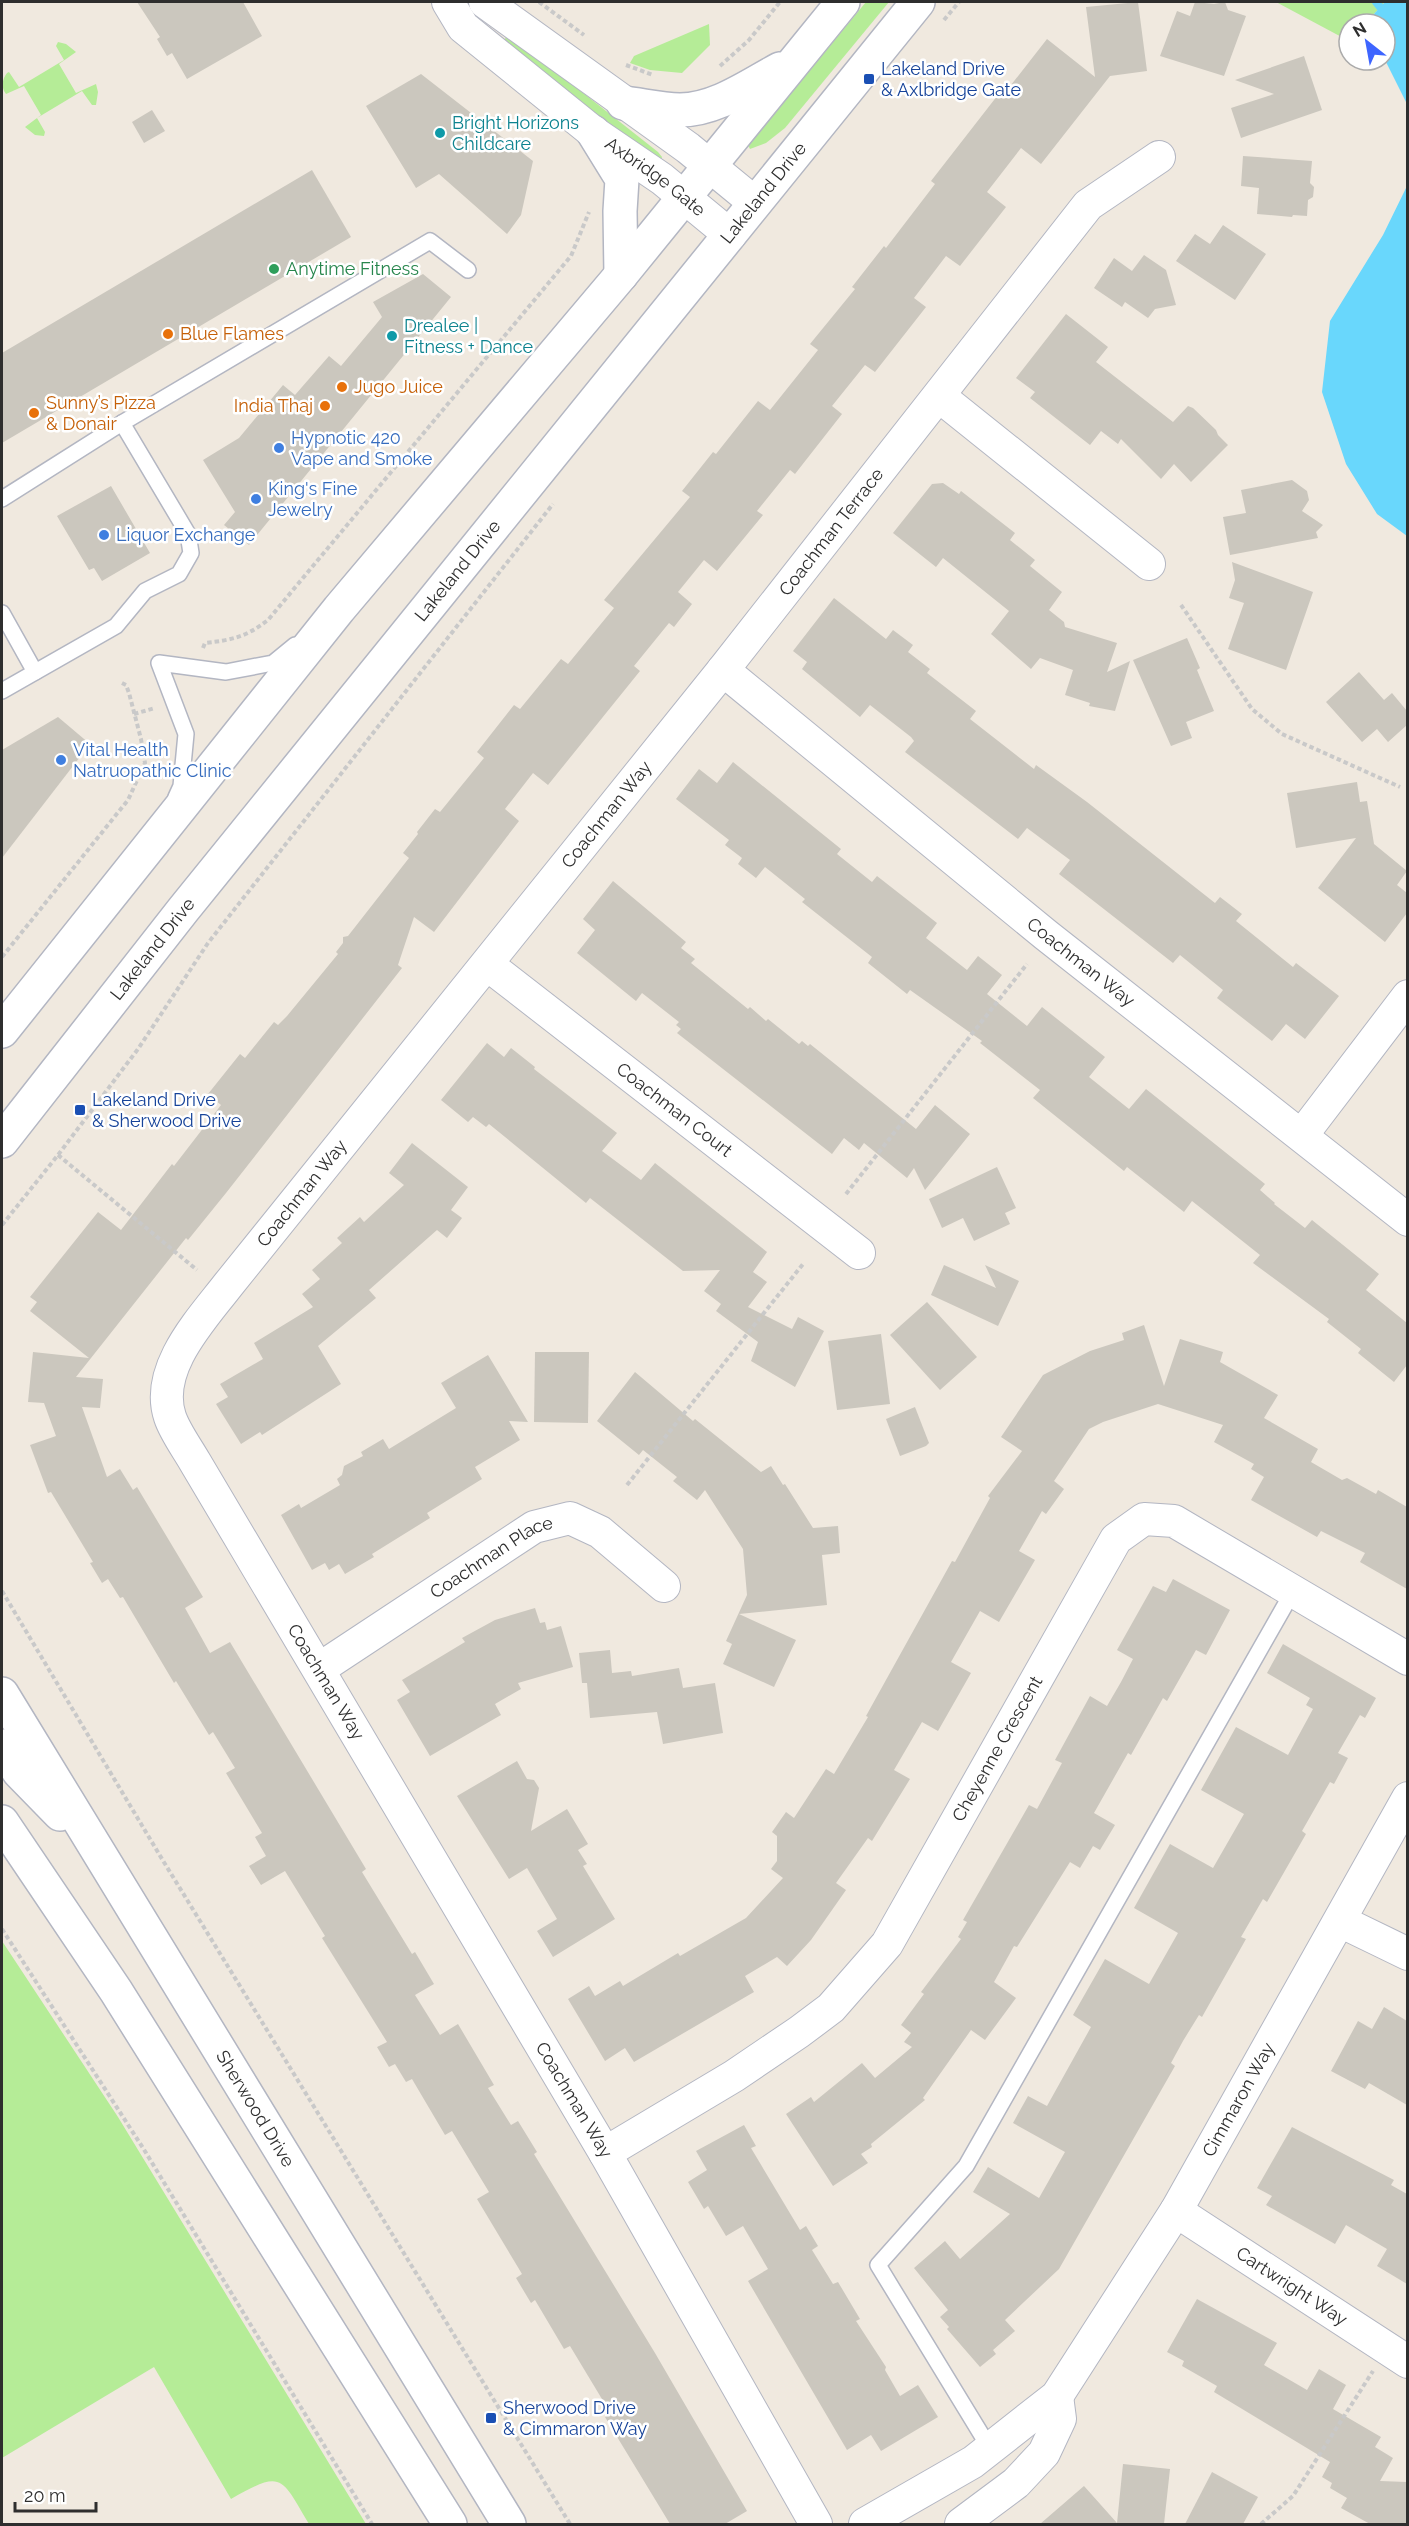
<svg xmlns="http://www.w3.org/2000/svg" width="1409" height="2526" font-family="Raleway,sans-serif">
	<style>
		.green { fill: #b5ec97 }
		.water { fill: #69d7fc }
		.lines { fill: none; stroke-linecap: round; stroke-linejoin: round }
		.stream { stroke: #69d7fc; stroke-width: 8 }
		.building { fill: #cbc7be }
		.lane-casing { stroke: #b3b6c2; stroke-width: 18 }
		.street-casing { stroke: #b3b6c2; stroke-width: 34 }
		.secondary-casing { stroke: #b3b6c2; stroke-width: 36 }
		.path { stroke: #c9c9c9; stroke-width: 4; stroke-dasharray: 4.5 3; stroke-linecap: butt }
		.lane { stroke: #fff; stroke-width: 15 }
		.street { stroke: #fff; stroke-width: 32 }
		.secondary { stroke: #fff; stroke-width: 33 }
		.transit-dot { fill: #1a4fb4; stroke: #fff; stroke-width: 2 }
		.culture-dot { fill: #0f9aa8; stroke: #fff; stroke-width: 2 }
		.leisure-dot { fill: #2e9e5b; stroke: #fff; stroke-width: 2 }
		.food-dot { fill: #e8710a; stroke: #fff; stroke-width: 2 }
		.shop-dot { fill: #3f7fe0; stroke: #fff; stroke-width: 2 }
		.labels { text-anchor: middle; stroke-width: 5; stroke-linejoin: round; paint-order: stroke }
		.transit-label { font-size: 18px; fill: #164399; stroke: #fff; text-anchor: start }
		.culture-label { font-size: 18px; fill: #0d838f; stroke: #fff; text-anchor: start }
		.street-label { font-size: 18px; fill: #2e2e2e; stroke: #fff }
		.leisure-label { font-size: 18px; fill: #27864d; stroke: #fff; text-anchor: start }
		.food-label { font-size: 18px; fill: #c56008; stroke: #fff; text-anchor: start }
		.shop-label { font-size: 18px; fill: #366cbe; stroke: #fff; text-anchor: start }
	</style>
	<rect width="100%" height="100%" fill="#f0e9df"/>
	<!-- green -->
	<g class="green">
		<polygon points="866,2 889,2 785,128 766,143 750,149 748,145"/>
		<polygon points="1276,2 1385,2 1373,15 1375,24 1349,24 1349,41"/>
		<polygon points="709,24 710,45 682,73 650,70 630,63 634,56"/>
		<polygon points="511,36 658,152 662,157 661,160 655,163 504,41 506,37"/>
		<path d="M58,42L66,44L76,52L59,64L76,93L96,84L98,92L96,105H92L82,91L37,118L45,132L44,136L35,135L25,127L41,115L24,86L6,94C1,88 2,79 7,73L9,72L19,87L64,60L56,46Z"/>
		<path d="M2,1941L118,2117L366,2524H309C281,2477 283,2469 231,2499L154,2367L2,2458Z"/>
	</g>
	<!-- water -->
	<g class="water">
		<polygon points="1385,2 1407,2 1407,104 1385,60 1385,24 1375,24 1373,15"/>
		<polygon points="1407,186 1408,536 1407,536 1377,514 1346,464 1322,392 1330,321 1383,235"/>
	</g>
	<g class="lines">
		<!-- stream -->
		<polyline class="stream" points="1376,2 1380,7"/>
	</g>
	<!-- building -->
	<g class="building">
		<polygon points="137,2 243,2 262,36 187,79 172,53 167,56 157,39 160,37"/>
		<polygon points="1138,2 1147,71 1110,76 1041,164 1021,148 987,192 1006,207 960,266 946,256 914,298 926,307 875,372 865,365 832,406 842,414 795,474 790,470 757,511 763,515 717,571 704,560 678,592 692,604 674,627 669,623 634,666 640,671 548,785 533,773 505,809 519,821 434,932 414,917 398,965 402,968 226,1193 188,1240 186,1238 76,1377 103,1379 100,1408 82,1407 107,1477 120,1469 133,1490 137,1487 203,1597 185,1608 210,1653 230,1642 366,1869 362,1872 412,1954 415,1952 434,1984 415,1995 440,2035 458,2024 494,2085 488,2088 511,2125 518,2121 537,2152 534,2154 655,2353 747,2511 725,2524 670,2524 605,2417 611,2414 570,2346 564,2349 535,2300 531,2303 516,2278 522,2274 477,2199 489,2192 452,2131 445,2135 412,2079 406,2082 395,2064 389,2067 377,2047 387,2042 322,1938 325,1936 285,1871 261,1885 249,1866 266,1856 255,1837 262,1833 226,1773 235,1768 213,1732 209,1735 176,1681 174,1683 123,1597 120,1598 108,1579 102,1583 90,1563 93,1562 51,1492 48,1493 30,1445 56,1436 44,1403 28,1402 33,1352 89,1358 30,1311 37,1302 30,1297 98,1212 121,1230 172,1164 174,1166 221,1105 208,1094 240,1054 245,1058 274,1022 278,1025 287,1016 338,954 336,952 343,943 343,937 348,936 409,858 403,853 418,834 417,832 435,809 440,812 484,758 477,752 514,705 520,709 561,659 568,664 614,608 604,600 690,497 682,491 713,452 716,454 758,401 770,410 818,350 810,344 855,289 852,287 884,246 886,248 935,184 931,181 1001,91 1004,94 1047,39 1095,77 1086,7"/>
		<polygon points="1195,2 1214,4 1225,2 1228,10 1246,16 1224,76 1160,56 1177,11 1190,16"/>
		<polygon points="1304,56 1322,110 1241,138 1231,108 1274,94 1235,80"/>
		<polygon points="421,74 533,161 521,215 507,234 439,174 416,188 366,106"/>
		<polygon points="152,110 165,131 144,143 132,122"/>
		<polygon points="1243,156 1312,161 1310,183 1314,187 1313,197 1308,200 1307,216 1293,215 1292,217 1257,214 1259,188 1241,186"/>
		<polygon points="312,170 351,237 2,443 2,353"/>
		<polygon points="1223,225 1266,254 1235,300 1176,261 1195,234 1210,244"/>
		<polygon points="1144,255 1166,270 1176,305 1155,309 1148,318 1125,302 1122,307 1094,288 1114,258 1132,271"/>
		<polygon points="423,274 451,297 249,545 224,525 235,512 203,460 239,438 283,385 295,395 329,356 341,366 382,317 373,302"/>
		<polygon points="1066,314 1108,347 1096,362 1173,422 1188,406 1193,408 1216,430 1218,435 1228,445 1191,482 1174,464 1161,479 1121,439 1118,444 1101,431 1090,445 1030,398 1035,392 1016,378"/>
		<polygon points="1292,480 1307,491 1309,500 1302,511 1323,525 1316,532 1318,538 1230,555 1223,517 1246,513 1241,490"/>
		<polygon points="943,483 959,494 961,491 1015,533 1010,540 1035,560 1030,566 1062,592 1049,610 1064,622 1065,627 1117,643 1107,672 1130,661 1115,711 1089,706 1090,703 1065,695 1073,670 1040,658 1031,669 991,634 1009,611 943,558 936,567 893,533 932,484"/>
		<polygon points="111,486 150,553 102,581 94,568 89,570 57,516"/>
		<polygon points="1232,562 1313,592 1286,670 1228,649 1244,603 1229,598 1235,580"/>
		<polygon points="834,598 886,639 893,630 913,645 908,652 930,669 927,673 976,711 970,719 1034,769 1036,765 1087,802 1215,903 1220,897 1242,914 1236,921 1293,967 1296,963 1339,996 1305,1039 1286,1024 1272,1041 1217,998 1223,990 1180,955 1173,963 1059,874 1070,860 1027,828 1018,839 905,752 914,741 911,737 870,705 860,717 802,669 807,662 793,651"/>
		<polygon points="1187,638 1200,668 1197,670 1214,711 1186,722 1192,738 1171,746 1133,660"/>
		<polygon points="1359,672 1384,700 1392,693 1407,711 1407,725 1388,742 1377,729 1362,742 1326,702"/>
		<polygon points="58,717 90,744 2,858 2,750"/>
		<polygon points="733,762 841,849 837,854 872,882 877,876 937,923 926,938 967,970 978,956 1002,975 987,994 1027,1026 1042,1007 1105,1057 1089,1077 1129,1109 1146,1089 1265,1184 1260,1190 1275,1203 1274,1204 1305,1228 1312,1220 1379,1274 1366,1290 1407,1323 1407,1365 1394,1382 1358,1353 1361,1349 1327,1322 1329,1319 1253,1263 1260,1255 1192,1201 1184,1212 1127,1167 1124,1171 1033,1098 1040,1090 980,1043 982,1041 910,990 907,994 868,963 872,957 802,902 805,899 765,867 756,878 738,864 742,858 725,845 729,840 676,799 699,769 717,783"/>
		<polygon points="1357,782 1360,802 1367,801 1374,844 1407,871 1397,885 1407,893 1407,913 1385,942 1318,888 1356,838 1296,848 1287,793"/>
		<polygon points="613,881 686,942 681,948 695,959 691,963 748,1009 750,1007 766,1021 768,1019 799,1044 802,1041 808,1046 810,1044 916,1129 935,1105 970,1134 925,1190 914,1168 907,1178 864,1143 859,1150 844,1138 832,1154 677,1033 681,1029 676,1025 679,1022 642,993 636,1001 577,953 595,930 583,919"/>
		<polygon points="487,1043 504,1057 511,1048 535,1067 534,1069 617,1133 602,1151 641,1180 655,1163 767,1252 753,1272 767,1282 748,1307 792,1329 798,1317 824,1331 795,1387 751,1361 758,1342 716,1311 721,1304 704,1291 720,1270 683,1271 590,1198 586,1203 489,1124 486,1127 473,1117 468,1122 441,1100"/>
		<polygon points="412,1143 468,1187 451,1210 462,1218 447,1238 437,1230 369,1290 376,1298 318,1346 341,1384 262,1435 260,1432 241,1444 216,1404 228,1397 220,1384 263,1359 254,1343 313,1307 302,1294 320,1279 312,1270 342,1243 337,1238 360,1217 364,1222 404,1185 389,1173"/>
		<polygon points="997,1167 1016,1208 1005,1213 1010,1224 974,1241 963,1218 942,1228 929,1199"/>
		<polygon points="944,1265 996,1288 985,1265 1019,1281 998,1326 931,1295"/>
		<polygon points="927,1302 977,1357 940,1390 890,1335"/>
		<polygon points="1144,1325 1164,1386 1180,1339 1223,1352 1220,1362 1278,1395 1264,1418 1318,1449 1311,1462 1342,1480 1347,1478 1376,1494 1378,1490 1407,1507 1407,1589 1360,1562 1365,1553 1321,1531 1317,1537 1251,1500 1264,1477 1251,1469 1254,1464 1214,1442 1223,1425 1158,1404 1103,1422 1089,1429 1054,1481 1064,1489 1046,1514 1042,1511 1019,1551 1035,1560 999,1622 980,1611 951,1662 971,1673 938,1731 922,1722 894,1770 910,1779 872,1841 868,1838 836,1883 846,1890 811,1940 787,1966 777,1957 745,1976 754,1992 634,2062 625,2048 605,2061 568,1999 589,1986 595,1996 620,1981 623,1986 678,1953 680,1956 746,1918 783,1878 771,1869 777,1861 777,1836 772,1832 786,1812 794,1818 826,1769 834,1774 868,1717 866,1716 952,1561 955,1562 990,1498 988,1496 1022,1451 1001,1437 1043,1375 1090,1351 1124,1340 1122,1333"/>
		<polygon points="881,1334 890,1404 837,1410 828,1341"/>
		<polygon points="535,1352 589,1352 588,1423 534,1422"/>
		<polygon points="488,1355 528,1422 509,1421 520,1440 475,1467 482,1479 427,1513 430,1518 372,1554 374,1557 345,1574 339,1564 329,1570 325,1563 312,1570 281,1515 299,1504 301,1508 340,1485 337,1479 342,1475 344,1466 363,1456 361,1452 383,1439 389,1449 456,1408 441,1383"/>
		<polygon points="635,1372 693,1421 695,1419 761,1472 771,1466 783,1485 785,1484 813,1528 838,1526 840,1553 822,1555 827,1605 739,1614 796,1640 774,1687 723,1664 732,1644 726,1641 747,1595 743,1549 705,1490 697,1500 673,1481 677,1477 643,1450 639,1455 597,1421"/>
		<polygon points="915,1407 929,1443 926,1446 900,1456 886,1419"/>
		<polygon points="1173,1579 1230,1610 1206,1655 1196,1650 1167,1701 1163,1698 1131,1755 1128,1753 1094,1813 1115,1825 1100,1850 1093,1846 1080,1868 1070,1862 1017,1947 1014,1946 994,1982 1016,1998 985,2040 971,2030 923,2098 925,2100 871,2144 872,2147 861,2154 868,2163 833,2186 786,2114 811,2097 814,2102 862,2063 875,2078 912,2047 904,2042 911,2033 901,2025 924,1994 921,1992 961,1939 958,1937 967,1922 963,1920 1029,1805 1037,1809 1062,1763 1055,1760 1090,1696 1107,1706 1121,1682 1133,1659 1117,1650 1153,1586 1166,1592"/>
		<polygon points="535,1608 540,1623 545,1622 547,1630 561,1626 573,1667 518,1683 521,1689 495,1704 501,1715 430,1756 397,1700 410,1692 402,1680 465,1642 462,1638 495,1620"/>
		<polygon points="1283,1644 1376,1698 1365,1718 1360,1715 1338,1753 1348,1758 1334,1784 1330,1782 1302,1831 1306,1834 1267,1902 1263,1899 1241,1937 1246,1939 1202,2017 1199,2015 1183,2041 1171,2063 1175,2066 1059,2269 1005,2320 1015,2331 993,2350 996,2354 980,2367 947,2329 949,2327 940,2317 948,2310 914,2268 945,2241 960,2259 1010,2214 973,2192 988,2167 1039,2198 1065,2152 1013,2123 1028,2096 1047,2106 1091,2027 1073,2015 1105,1959 1149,1984 1178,1933 1134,1908 1170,1844 1213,1868 1244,1814 1201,1790 1236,1727 1288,1755 1313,1709 1306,1705 1310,1698 1267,1673"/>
		<polygon points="610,1650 612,1673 631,1671 632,1676 679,1668 683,1688 715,1683 723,1733 663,1744 657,1712 590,1718 587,1683 582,1683 579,1653"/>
		<polygon points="517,1761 527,1779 534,1780 539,1788 531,1831 567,1809 588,1844 578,1850 587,1864 583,1866 615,1919 553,1957 537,1931 557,1919 527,1868 509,1879 457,1796"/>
		<polygon points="1384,2007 1407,2021 1407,2105 1369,2083 1365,2089 1331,2071 1358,2021 1372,2029"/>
		<polygon points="744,2125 756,2146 751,2148 800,2230 806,2226 818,2246 812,2250 833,2284 838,2282 860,2319 856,2321 886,2367 885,2370 900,2396 918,2385 938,2417 881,2451 871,2435 847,2450 748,2281 768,2269 743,2226 726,2236 708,2206 704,2209 688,2182 707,2170 696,2151"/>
		<polygon points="1292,2127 1394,2180 1391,2185 1407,2194 1407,2284 1377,2266 1387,2249 1346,2225 1335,2244 1266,2205 1272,2196 1257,2188"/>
		<polygon points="1197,2299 1277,2343 1264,2365 1307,2390 1319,2369 1346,2385 1333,2409 1381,2437 1375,2447 1393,2458 1380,2481 1407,2482 1407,2524 1370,2524 1341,2508 1347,2498 1330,2488 1332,2483 1322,2477 1330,2462 1214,2392 1217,2386 1182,2366 1184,2361 1167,2352"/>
		<polygon points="1123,2464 1170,2469 1164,2524 1040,2524 1084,2486 1117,2523"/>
		<polygon points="1212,2472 1258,2497 1243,2524 1185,2524"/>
	</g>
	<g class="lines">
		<defs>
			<g id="lane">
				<polyline points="2,499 122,423 430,241 468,270"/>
				<polyline points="2,613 35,672"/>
				<polyline points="2,691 116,626 145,591 179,574 191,553 188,534 122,423"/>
				<polyline points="176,797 181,786 186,734 159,663 226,672 273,663 295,645"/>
				<polyline points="989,2447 878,2265 966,2166 1292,1593"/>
			</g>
			<g id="street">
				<path id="s1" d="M448,2L463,27L593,132L662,179L730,235"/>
				<polyline points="485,2 688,148 755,203"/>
				<polyline points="939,396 1149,564"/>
				<path id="s2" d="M723,670L1046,935L1408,1220"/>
				<path id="s3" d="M488,965L859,1253"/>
				<polyline points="1302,1135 1408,996"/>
				<path id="s4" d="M319,1669L534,1527L570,1518L600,1532L664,1586"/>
				<polyline points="1340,1921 1408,1954"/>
				<path id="s5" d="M605,2153L734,2076L799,2032L831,2008L887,1944L1116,1539L1144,1519L1174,1521L1408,1659"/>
				<path id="s6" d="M1176,2211L1408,2362"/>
				<path id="s7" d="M816,2524L605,2153L195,1462C187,1448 175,1432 170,1417C154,1369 201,1320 228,1285L723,670L1088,205L1159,157"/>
				<path id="s8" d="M865,2524L973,2462L1057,2396L1176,2211L1408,1798"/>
				<polyline points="961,2524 1016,2483 1044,2453 1060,2419 1057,2396"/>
			</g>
			<g id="secondary">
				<path d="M623,103C642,105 661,110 680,110C716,110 750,85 780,69"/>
				<polyline points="593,132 622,179 620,211 621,275"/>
				<polyline points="2,1031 339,609 621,275 843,2"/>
				<path id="s9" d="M2,1141L183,910L918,2"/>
				<path id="s10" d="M2,1694L509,2524"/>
				<polyline points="2,1746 19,1772 60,1814"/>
				<polyline points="2,1822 116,1991 450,2524"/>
			</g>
		</defs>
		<!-- lane casing -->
		<use href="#lane" class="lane-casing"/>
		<!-- street casing -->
		<use href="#street" class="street-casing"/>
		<!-- secondary casing -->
		<use href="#secondary" class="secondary-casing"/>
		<!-- path -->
		<g class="path">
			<polyline points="539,2 584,35"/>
			<polyline points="944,20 959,2"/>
			<polyline points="626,65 653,75"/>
			<polyline points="720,66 749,40 780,2"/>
			<polyline points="1181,605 1252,709 1282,734 1400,787"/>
			<path d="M203,648L205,643C232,640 246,637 268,620L571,256L589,212"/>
			<polyline points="134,714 155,708"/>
			<polyline points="2,957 128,800 145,763 141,739 129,693 126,685 122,683"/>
			<polyline points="58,1155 197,1270"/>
			<polyline points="846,1194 1027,964"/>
			<polyline points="2,1225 58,1155 138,1049 208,943 553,504"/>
			<polyline points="627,1485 803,1264"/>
			<polyline points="2,1591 162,1859 570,2524"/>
			<polyline points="2,1929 143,2148 372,2524"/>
			<polyline points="1261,2524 1293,2496 1373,2371"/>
		</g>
		<!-- lane -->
		<use href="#lane" class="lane"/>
		<!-- street -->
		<use href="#street" class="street"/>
		<!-- secondary -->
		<use href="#secondary" class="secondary"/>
	</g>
	<!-- markers -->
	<g class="transit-dot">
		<rect x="863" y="73" width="12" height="12" rx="3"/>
		<rect x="74" y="1104" width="12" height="12" rx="3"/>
		<rect x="485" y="2412" width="12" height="12" rx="3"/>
	</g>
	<g class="culture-dot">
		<circle cx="440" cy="133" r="6"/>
		<circle cx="392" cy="336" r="6"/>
	</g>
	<circle class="leisure-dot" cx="274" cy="269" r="6"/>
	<g class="food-dot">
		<circle cx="168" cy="334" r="6"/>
		<circle cx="342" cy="387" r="6"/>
		<circle cx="325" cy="406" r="6"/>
		<circle cx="34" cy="413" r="6"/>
	</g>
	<g class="shop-dot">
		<circle cx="279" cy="448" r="6"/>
		<circle cx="256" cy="499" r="6"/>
		<circle cx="104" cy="535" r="6"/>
		<circle cx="61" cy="760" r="6"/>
	</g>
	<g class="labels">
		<!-- transit labels -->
		<g class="transit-label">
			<text x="881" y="75">Lakeland Drive<tspan x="881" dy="21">&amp; Axlbridge Gate</tspan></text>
			<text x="92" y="1106">Lakeland Drive<tspan x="92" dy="21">&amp; Sherwood Drive</tspan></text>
			<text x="503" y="2414">Sherwood Drive<tspan x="503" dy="21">&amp; Cimmaron Way</tspan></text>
		</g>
		<!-- culture labels -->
		<g class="culture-label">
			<text x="452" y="129">Bright Horizons<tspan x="452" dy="21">Childcare</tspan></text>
			<text x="404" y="332">Drealee |<tspan x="404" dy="21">Fitness + Dance</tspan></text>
		</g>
		<!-- street labels -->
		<g class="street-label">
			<text dy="6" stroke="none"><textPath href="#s1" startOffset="273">Axbridge Gate</textPath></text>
			<text dy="6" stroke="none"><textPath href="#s9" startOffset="1216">Lakeland Drive</textPath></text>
			<text dy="6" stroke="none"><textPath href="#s7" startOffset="2397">Coachman Terrace</textPath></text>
			<text dy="6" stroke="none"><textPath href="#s9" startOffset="730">Lakeland Drive</textPath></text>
			<text dy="6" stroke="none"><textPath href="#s7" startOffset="2036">Coachman Way</textPath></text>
			<text dy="6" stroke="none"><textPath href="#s9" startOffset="244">Lakeland Drive</textPath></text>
			<text dy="6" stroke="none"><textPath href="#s2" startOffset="462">Coachman Way</textPath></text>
			<text dy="6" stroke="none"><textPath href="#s3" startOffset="236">Coachman Court</textPath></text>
			<text dy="6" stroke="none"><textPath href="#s7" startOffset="1550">Coachman Way</textPath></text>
			<text dy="6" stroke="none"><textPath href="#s4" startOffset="206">Coachman Place</textPath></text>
			<text transform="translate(326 1682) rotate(59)" y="6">Coachman Way</text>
			<text dy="6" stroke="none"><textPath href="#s5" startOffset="578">Cheyenne Crescent</textPath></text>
			<text transform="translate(574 2100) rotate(59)" y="6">Coachman Way</text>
			<text dy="6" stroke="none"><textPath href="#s8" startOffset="579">Cimmaron Way</textPath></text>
			<text dy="6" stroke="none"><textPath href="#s10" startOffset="486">Sherwood Drive</textPath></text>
			<text dy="6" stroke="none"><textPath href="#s6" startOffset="138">Cartwright Way</textPath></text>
		</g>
		<!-- leisure labels -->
		<g class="leisure-label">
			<text x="286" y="275">Anytime Fitness</text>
		</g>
		<!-- food labels -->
		<g class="food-label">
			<text x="180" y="340">Blue Flames</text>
			<text x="354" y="393">Jugo Juice</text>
			<text x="46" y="409">Sunny’s Pizza<tspan x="46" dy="21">&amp; Donair</tspan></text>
			<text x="313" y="412" text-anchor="end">India Thaj</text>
		</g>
		<!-- shop labels -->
		<g class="shop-label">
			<text x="291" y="444">Hypnotic 420<tspan x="291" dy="21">Vape and Smoke</tspan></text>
			<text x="268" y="495">King's Fine<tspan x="268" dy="21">Jewelry</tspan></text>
			<text x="116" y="541">Liquor Exchange</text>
			<text x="73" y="756">Vital Health<tspan x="73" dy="21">Natruopathic Clinic</tspan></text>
		</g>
	</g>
	<!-- border -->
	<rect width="1409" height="2526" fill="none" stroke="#2e2e2e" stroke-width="6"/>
	<!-- north arrow -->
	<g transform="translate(1367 42) rotate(329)"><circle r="28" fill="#ffffff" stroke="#ababab" stroke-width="1.5"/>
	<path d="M0-4.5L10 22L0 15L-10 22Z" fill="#3e65ff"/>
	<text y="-9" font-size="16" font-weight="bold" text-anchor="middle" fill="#2e2e2e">N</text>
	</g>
	<!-- scale -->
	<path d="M15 2502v9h81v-9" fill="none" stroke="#2e2e2e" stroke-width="3"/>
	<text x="24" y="2502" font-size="18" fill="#2e2e2e" stroke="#ffffff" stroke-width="4.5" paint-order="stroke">20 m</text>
</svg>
